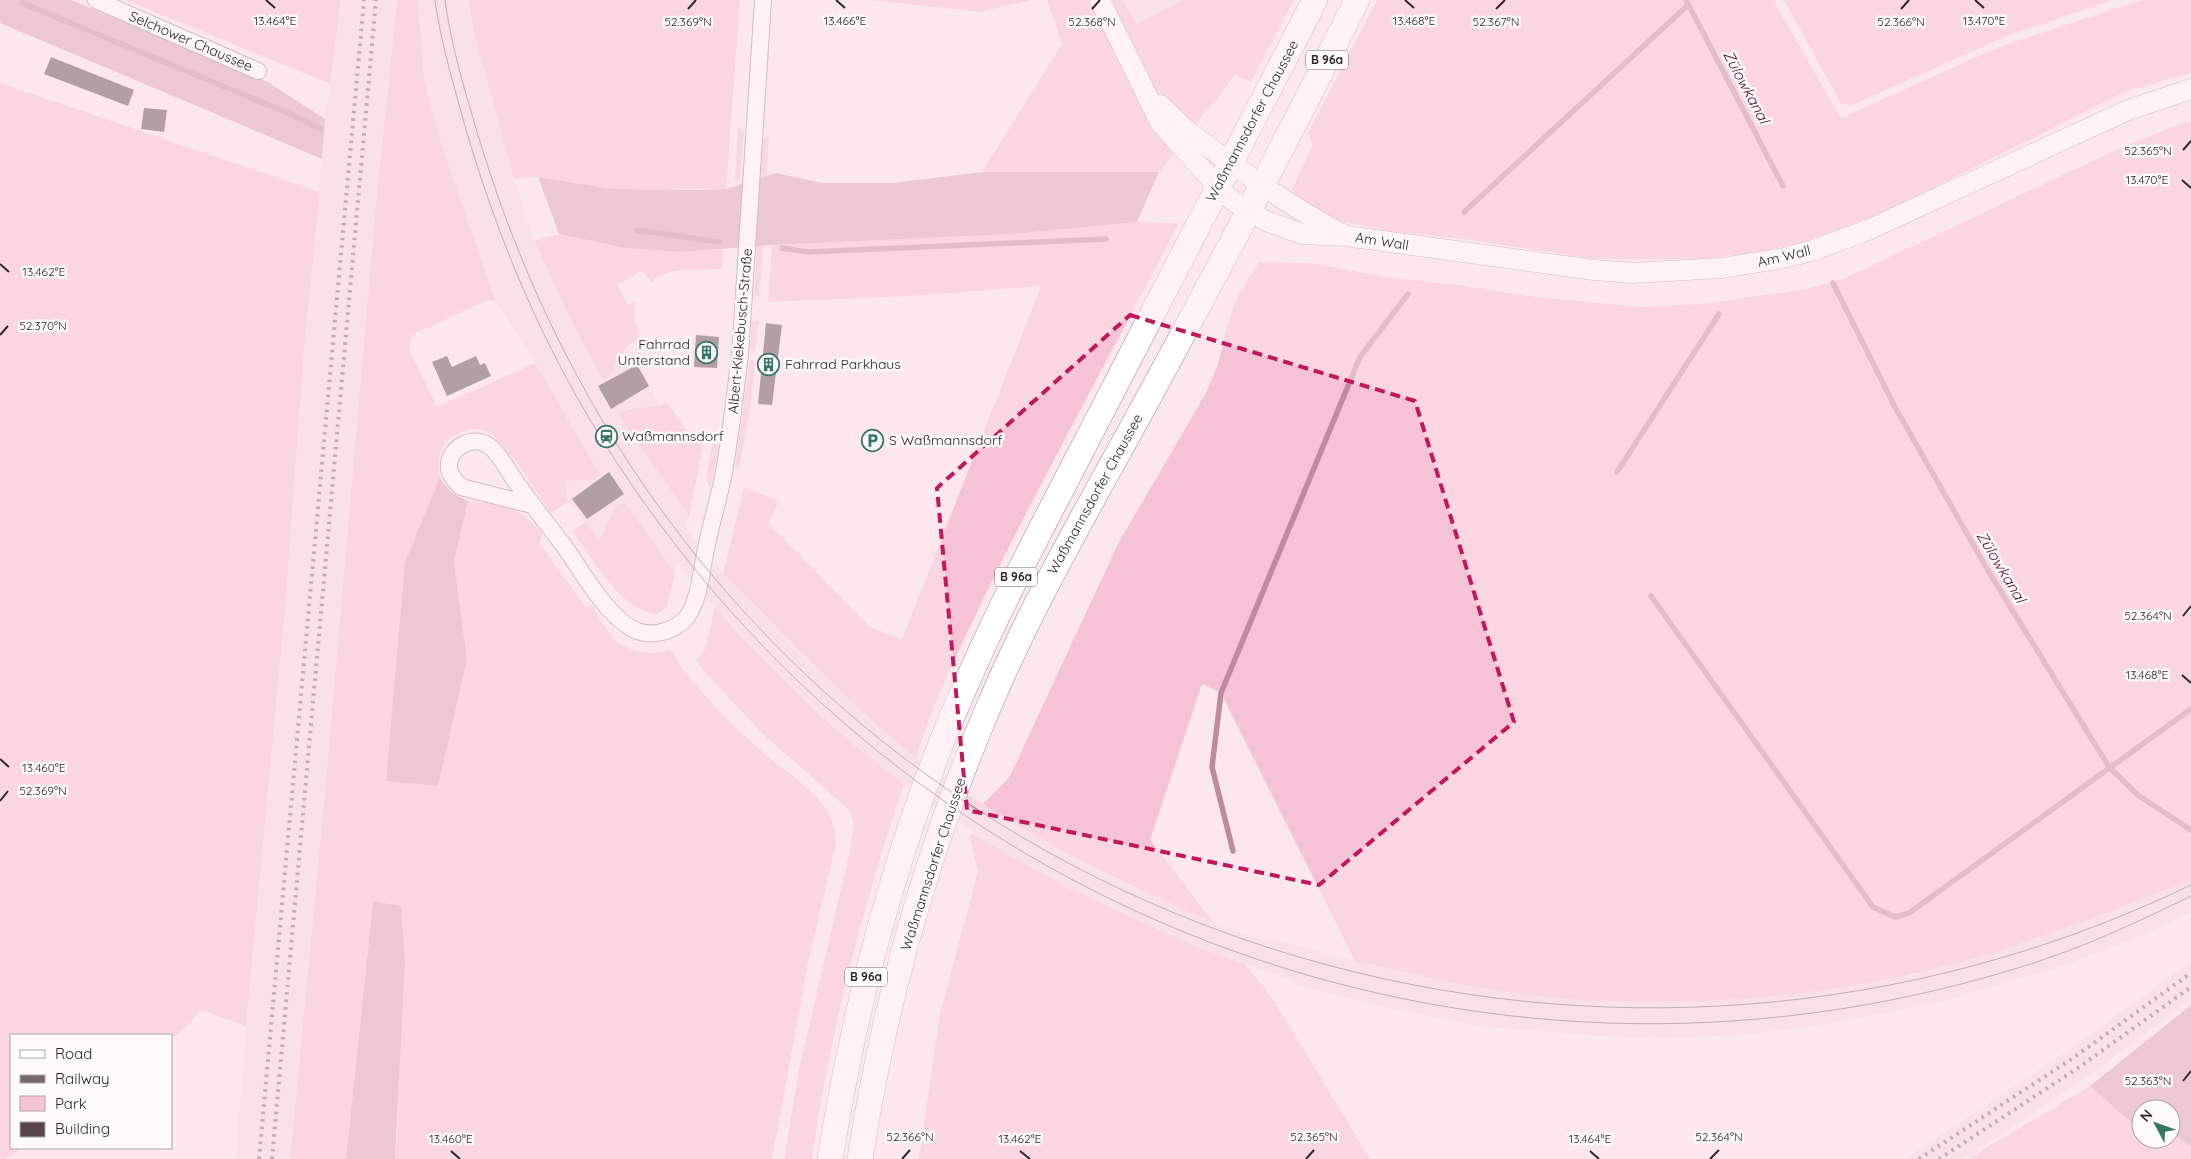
<svg xmlns="http://www.w3.org/2000/svg" width="2191" height="1159" font-family="Quicksand,sans-serif">
	<style>
		.built { fill: #f6d8e2 }
		.green { fill: #f6c2d5 }
		.forest { fill: #d8a3b6 }
		.lines { fill: none; stroke-linecap: round; stroke-linejoin: round }
		.stream { stroke: #be8a9d; stroke-width: 5.5 }
		.building { fill: #58464c }
		.minor-casing { stroke: #9d888f; stroke-width: 18 }
		.tertiary-casing { stroke: #9d888f; stroke-width: 21 }
		.primary-casing { stroke: #9d888f; stroke-width: 26 }
		.minor { stroke: #fff; stroke-width: 16 }
		.tertiary { stroke: #fff; stroke-width: 20 }
		.primary { stroke: #fff; stroke-width: 25 }
		.tram { stroke: #76686d; stroke-width: 1 }
		.rail { stroke: #76686d; stroke-width: 4; stroke-dasharray: 2.5 5; stroke-linecap: butt }
		.marked { fill: none; stroke: #c2185b; stroke-width: 4; stroke-dasharray: 10 6; stroke-linejoin: round }
		.ticks { fill: none; stroke: #2f2629; stroke-width: 2 }
		.labels { text-anchor: middle; stroke-width: 5; stroke-linejoin: round; paint-order: stroke }
		.shield { fill: #fef9fb; stroke: #6d6568; stroke-width: 1 }
		.shield-label { font-size: 12px; font-weight: bold; fill: #2f2629 }
		.street-label { font-size: 14px; fill: #2f2629; stroke: #fef9fb }
		.poi-label { font-size: 14px; fill: #2f2629; stroke: #fef9fb; text-anchor: start }
		.water-label { font-size: 15px; font-style: italic; fill: #4f102f; stroke: #fef9fb }
		.ticks-label { font-size: 12px; text-anchor: middle; fill: #2f2629; stroke: #fef9fb; stroke-width: 5; stroke-linejoin: round; paint-order: stroke }
	</style>
	<rect width="100%" height="100%" fill="#fde7ee"/>
	<!-- built -->
	<g class="built">
		<polygon points="341,0 397,0 375,214 325,792 290,1159 236,1159 246,1026 285,609 305,338 325,119"/>
		<polygon points="418,0 468,0 475,36 514,179 534,240 570,318 603,380 608,378 627,346 638,362 660,405 653,408 628,408 618,414 689,516 686,528 723,574 809,662 894,740 951,783 1012,823 1130,886 1214,923 1268,942 1271,939 1355,961 1473,986 1586,1000 1663,1001 1738,998 1861,984 1909,976 1968,960 2037,939 2191,878 2191,912 2141,936 2060,967 1933,1004 1814,1026 1744,1035 1661,1038 1598,1036 1486,1027 1365,1003 1297,985 1294,981 1199,948 1068,888 1009,856 936,808 878,765 796,693 727,622 678,564 675,573 624,502 615,507 598,542 585,522 568,502 566,500 569,497 565,481 594,479 599,475 535,363 495,300 440,140 424,78"/>
		<polygon points="1123,0 1184,0 1135,24"/>
		<polygon points="2191,961 2191,999 2088,1077 1964,1159 1905,1159 2069,1050"/>
	</g>
	<!-- green -->
	<g class="green">
		<polygon points="126,0 341,0 330,84"/>
		<path d="M397,0H418L424,78L440,140L495,300L482,302L412,335L409,350L437,407L535,363L600,475L594,479L565,481L568,502L551,513C538,495 503,435 483,430C472,427 463,432 454,436C438,445 437,462 440,477L405,562L467,659L454,562L468,501C504,505 517,505 542,533L540,544L586,607L592,604C598,616 607,632 616,641C629,652 654,656 670,650C695,689 730,724 765,754C784,770 813,789 827,810C833,820 835,831 836,843L808,963L772,1159H395L398,1122L401,906L373,901L346,1159H290L325,792L375,214Z"/>
		<polygon points="468,0 740,0 726,189 613,189 538,177 514,179 475,36"/>
		<polygon points="869,0 1031,0 980,12"/>
		<polygon points="1047,0 1123,0 1136,24 1184,0 1294,0 1251,82 1235,75 1159,172 982,172 1062,44"/>
		<polygon points="1377,0 1773,0 1841,118 1999,47 2141,0 2191,0 2191,73 2127,91 1895,207 1844,228 1801,243 1757,252 1704,259 1595,259 1463,239 1387,231 1336,220 1299,198 1292,190 1313,144 1308,133"/>
		<polygon points="1784,0 2113,0 2004,37 1851,106 1840,102"/>
		<polygon points="0,83 320,192 305,338 285,609 246,1026 201,1010 182,1031 171,1039 171,1035 11,1035 11,1148 22,1148 6,1159 0,1159"/>
		<path d="M2191,121V878L2185,882C2113,910 2042,939 1968,960C1830,999 1665,1012 1523,994C1466,987 1411,973 1355,961L1221,693L1202,684L1150,840L1214,923C1135,888 1057,851 983,804L1009,778L1119,542L1206,393L1218,364L1230,316L1240,291L1259,262L1311,263L1386,277L1458,285L1536,297L1641,307L1700,304L1807,289L1846,278L2113,151L2174,126Z"/>
		<polygon points="738,127 744,132 740,180 735,179"/>
		<polygon points="769,134 764,221 758,218 763,140"/>
		<path d="M1137,222L1179,223C1120,337 1058,449 1001,563C970,627 937,690 916,758C846,702 786,636 723,574L744,488L779,500L769,524L870,627L902,639L1041,286L912,296L768,302L772,245L1013,234Z"/>
		<polygon points="764,230 759,297 754,293 758,231"/>
		<path d="M559,234L625,248L681,252L723,249L722,269C701,271 667,266 652,282L642,271L617,285L628,305L635,301V321L640,338L627,346L608,378L603,380L570,318L534,240Z"/>
		<polygon points="759,320 755,352 750,351 752,321"/>
		<polygon points="750,360 755,361 750,410 739,470 735,466"/>
		<path d="M667,402L690,436L703,446L689,516L618,414C634,404 650,411 667,402Z"/>
		<polygon points="713,440 719,446 710,488 706,478"/>
		<path d="M624,501L675,573L667,607L657,614C622,613 592,557 572,531L585,522L599,541L615,507Z"/>
		<path d="M715,607C730,626 747,643 764,660C807,705 854,747 904,784C863,906 830,1031 812,1159H784L800,1065L849,855L854,825L850,811L762,733L700,667L697,659L705,649Z"/>
		<polygon points="972,834 1068,888 1199,948 1245,964 1277,1005 1273,1005 1277,1006 1370,1159 919,1159 940,1014 978,871 970,837"/>
		<polygon points="2090,1086 2141,1131 2141,1139 2171,1139 2171,1133 2174,1134 2191,1146 2191,1159 1968,1159"/>
	</g>
	<!-- forest -->
	<g class="forest">
		<polygon points="0,0 71,0 268,82 325,119 322,159 0,23"/>
		<polygon points="982,172 1159,172 1137,222 1013,234 772,245 681,252 625,248 559,234 538,177 613,189 702,190 726,189 776,173 822,183 893,183"/>
		<path d="M440,477C446,490 455,495 468,501L454,562L467,659L438,786L386,781L405,562Z"/>
		<polygon points="373,901 401,906 405,961 395,1159 346,1159"/>
		<polygon points="2191,1005 2191,1146 2171,1133 2171,1109 2141,1109 2141,1131 2090,1086"/>
	</g>
	<g class="lines">
		<!-- stream -->
		<g class="stream">
			<polyline points="1686,0 1783,186"/>
			<polyline points="22,3 288,113 321,129"/>
			<polyline points="1464,212 1688,5"/>
			<polyline points="637,230 719,242"/>
			<polyline points="782,248 808,252 1106,239"/>
			<polyline points="1833,283 1895,407 1987,569 2109,767 2139,796 2191,830"/>
			<polyline points="1617,472 1719,314"/>
			<polyline points="1651,596 1873,907 1895,917 1909,913 2191,709"/>
			<polyline points="1233,851 1212,767 1221,693 1360,357 1408,294"/>
		</g>
	</g>
	<!-- building -->
	<g class="building">
		<polygon points="51,57 134,90 128,106 44,74"/>
		<polygon points="144,108 167,110 164,132 141,129"/>
		<polygon points="766,323 782,325 772,405 758,404"/>
		<polygon points="696,335 719,337 717,368 694,367"/>
		<polygon points="447,356 452,367 476,356 480,365 485,363 491,376 447,396 432,362"/>
		<polygon points="637,365 649,386 611,409 598,386"/>
		<polygon points="609,472 624,494 587,519 572,499"/>
	</g>
	<g class="lines">
		<defs>
			<g id="minor">
				<polyline points="96,0 258,71"/>
				<path d="M532,505L461,487C456,482 450,476 449,468C447,448 473,434 489,446C499,453 505,466 512,476C528,500 546,522 564,546C582,571 608,619 637,631C653,637 675,631 686,618C700,600 701,571 706,549C711,523 719,498 724,472C731,433 735,394 740,355L763,0"/>
			</g>
			<g id="tertiary">
				<polyline points="1100,0 1161,124 1218,187 1232,200 1266,221 1302,234 1346,236 1594,270 1633,273 1722,268 1784,258 1814,250 1868,230 2128,110 2191,89"/>
				<path d="M1160,105C1170,114 1178,124 1188,131C1237,169 1287,205 1342,234"/>
			</g>
			<g id="primary">
				<path d="M830,1159C852,1023 885,890 934,762C965,680 1003,602 1043,525L1315,0"/>
				<path d="M860,1159C884,1003 927,851 989,706C1033,602 1090,505 1144,406C1217,272 1289,137 1357,0"/>
			</g>
		</defs>
		<!-- minor casing -->
		<use href="#minor" class="minor-casing"/>
		<!-- tertiary casing -->
		<use href="#tertiary" class="tertiary-casing"/>
		<!-- primary casing -->
		<use href="#primary" class="primary-casing"/>
		<!-- minor -->
		<use href="#minor" class="minor"/>
		<!-- tertiary -->
		<use href="#tertiary" class="tertiary"/>
		<!-- primary -->
		<use href="#primary" class="primary"/>
		<!-- tram -->
		<g class="tram">
			<path d="M435,0C440,38 451,75 461,112C491,219 532,322 589,418C884,913 1472,1138 2021,967C2080,949 2136,923 2191,896"/>
			<path d="M445,0C450,37 460,75 471,111C501,218 543,319 599,415C922,963 1623,1159 2191,885"/>
		</g>
		<!-- rail -->
		<g class="rail">
			<polyline points="259,1159 364,0"/>
			<polyline points="272,1159 376,0"/>
			<polyline points="1919,1159 2073,1058 2191,973"/>
			<polyline points="1939,1159 2078,1068 2191,987"/>
		</g>
	</g>
	<!-- marked area -->
	<path d="M0 0H2191V1159H0ZM1130,315L1415,401L1514,722L1319,885L967,810L937,488Z" fill="#fde7ee" fill-opacity=".55" fill-rule="evenodd"/>
	<path class="marked" d="M1130,315L1415,401L1514,722L1319,885L967,810L937,488Z"/>
	<!-- ticks -->
	<path class="ticks" d="M266,0L275,8M836,0L845,8M1405,0L1414,8M1975,0L1984,8M688,9L696,0M1092,9L1100,0M1496,9L1505,0M1901,9L1909,0M2183,150L2191,141M2182,180L2191,188M0,264L9,272M0,335L8,326M2183,616L2191,606M2182,675L2191,683M0,759L9,767M0,801L8,791M2183,1081L2191,1071M451,1151L460,1159M1020,1151L1030,1159M1590,1151L1599,1159M902,1159L910,1150M1306,1159L1314,1150M1710,1159L1719,1150"/>
	<!-- icons -->
	<defs>
		<symbol id="building-ring" viewBox="-11 -11 22 22"><circle r="9.5" fill="#fef9fb" stroke="#357767" stroke-width="1.5"/><path d="M-4-6H4V6H1V3H-1V6H-4ZM-2.5-4.3h1.7v1.8h-1.7ZM.8-4.3h1.7v1.8H.8ZM-2.5-1h1.7V.8h-1.7ZM.8-1h1.7V.8H.8Z" fill="#357767"/></symbol>
		<symbol id="station-ring" viewBox="-11 -11 22 22"><circle r="9.5" fill="#fef9fb" stroke="#357767" stroke-width="1.5"/><path d="M-3-6H3Q5-6 5-4V2Q5 4 3 4L4.5 6H3L1.5 4h-3L-3 6H-4.5L-3 4Q-5 4-5 2V-4Q-5-6-3-6ZM-3.5-4v3h7v-3ZM-3.5 1v1.5H-2V1ZM2 1v1.5H3.5V1Z" fill="#357767"/></symbol>
		<symbol id="parking-ring" viewBox="-11 -11 22 22"><circle r="9.5" fill="#fef9fb" stroke="#357767" stroke-width="1.5"/><path d="M-3.5-5.5H1a3.5 3.5 0 0 1 0 7H-1V5.5H-3.5ZM-1-3.4V-.6H.8a1.4 1.4 0 0 0 0-2.8Z" fill="#357767"/></symbol>
	</defs>
	<g fill-rule="evenodd">
		<use href="#building-ring" x="694" y="340" width="25" height="25"/>
		<use href="#building-ring" x="756" y="352" width="25" height="25"/>
		<use href="#station-ring" x="594" y="424" width="25" height="25"/>
		<use href="#parking-ring" x="860" y="428" width="25" height="25"/>
	</g>
	<g class="labels">
		<!-- shield labels -->
		<g class="shield">
			<rect x="1306" y="50.5" width="42" height="19" rx="4"/>
			<rect x="995" y="567.5" width="42" height="19" rx="4"/>
			<rect x="845" y="967.5" width="42" height="19" rx="4"/>
		</g>
		<g class="shield-label">
			<text x="1327" y="64">B 96a</text>
			<text x="1016" y="581">B 96a</text>
			<text x="866" y="981">B 96a</text>
		</g>
		<!-- street labels -->
		<g class="street-label">
			<text transform="translate(191 41) rotate(23)" y="5">Selchower Chaussee</text>
			<text transform="translate(1252 121) rotate(-62)" y="5">Waßmannsdorfer Chaussee</text>
			<text transform="translate(1382 241) rotate(9)" y="5">Am Wall</text>
			<text transform="translate(1784 256) rotate(-13)" y="5">Am Wall</text>
			<text transform="translate(740 331) rotate(-85)" y="5">Albert-Kiekebusch-Straße</text>
			<text transform="translate(1095 494) rotate(-61)" y="5">Waßmannsdorfer Chaussee</text>
			<text transform="translate(933 864) rotate(-72)" y="5">Waßmannsdorfer Chaussee</text>
		</g>
		<!-- poi labels -->
		<g class="poi-label">
			<text x="690" y="349" text-anchor="end">Fahrrad<tspan x="690" dy="16">Unterstand</tspan></text>
			<text x="785" y="369">Fahrrad Parkhaus</text>
			<text x="622" y="441">Waßmannsdorf</text>
			<text x="889" y="445">S Waßmannsdorf</text>
		</g>
		<!-- water labels -->
		<g class="water-label">
			<text transform="translate(1746 87) rotate(62)" y="5">Zülowkanal</text>
			<text transform="translate(2001 567) rotate(59)" y="5">Zülowkanal</text>
		</g>
	</g>
	<g class="ticks-label">
		<text x="275" y="25">13.464°E</text>
		<text x="1984" y="25">13.470°E</text>
		<text x="845" y="25">13.466°E</text>
		<text x="1414" y="25">13.468°E</text>
		<text x="688" y="26">52.369°N</text>
		<text x="1092" y="26">52.368°N</text>
		<text x="1496" y="26">52.367°N</text>
		<text x="1901" y="26">52.366°N</text>
		<text x="2148" y="155">52.365°N</text>
		<text x="2147" y="184">13.470°E</text>
		<text x="44" y="276">13.462°E</text>
		<text x="43" y="330">52.370°N</text>
		<text x="2148" y="620">52.364°N</text>
		<text x="2147" y="679">13.468°E</text>
		<text x="44" y="772">13.460°E</text>
		<text x="43" y="795">52.369°N</text>
		<text x="2148" y="1085">52.363°N</text>
		<text x="910" y="1141">52.366°N</text>
		<text x="1314" y="1141">52.365°N</text>
		<text x="1719" y="1141">52.364°N</text>
		<text x="451" y="1143">13.460°E</text>
		<text x="1020" y="1143">13.462°E</text>
		<text x="1590" y="1143">13.464°E</text>
	</g>
	<!-- legend -->
	<rect x="10" y="1034" width="162" height="115" fill="#fef9fb" stroke="#aba5a7"/>
	<rect x="20" y="1050" width="25" height="8" fill="#ffffff" stroke="#aba5a7"/>
	<text x="55" y="1059" font-size="15" fill="#2f2629">Road</text>
	<rect x="20" y="1075" width="25" height="8" fill="#76686d" stroke="#aba5a7"/>
	<text x="55" y="1084" font-size="15" fill="#2f2629">Railway</text>
	<rect x="20" y="1096" width="25" height="15" fill="#f6c2d5" stroke="#aba5a7"/>
	<text x="55" y="1109" font-size="15" fill="#2f2629">Park</text>
	<rect x="20" y="1122" width="25" height="15" fill="#58464c" stroke="#aba5a7"/>
	<text x="55" y="1134" font-size="15" fill="#2f2629">Building</text>
	<!-- north arrow -->
	<g transform="translate(2156 1124) rotate(311)"><circle r="24" fill="#fef9fb" stroke="#aba5a7"/>
	<path d="M0-4L9 19L0 12L-9 19Z" fill="#357767"/>
	<text y="-8" font-size="14" font-weight="bold" text-anchor="middle" fill="#2f2629">N</text>
	</g>
</svg>
